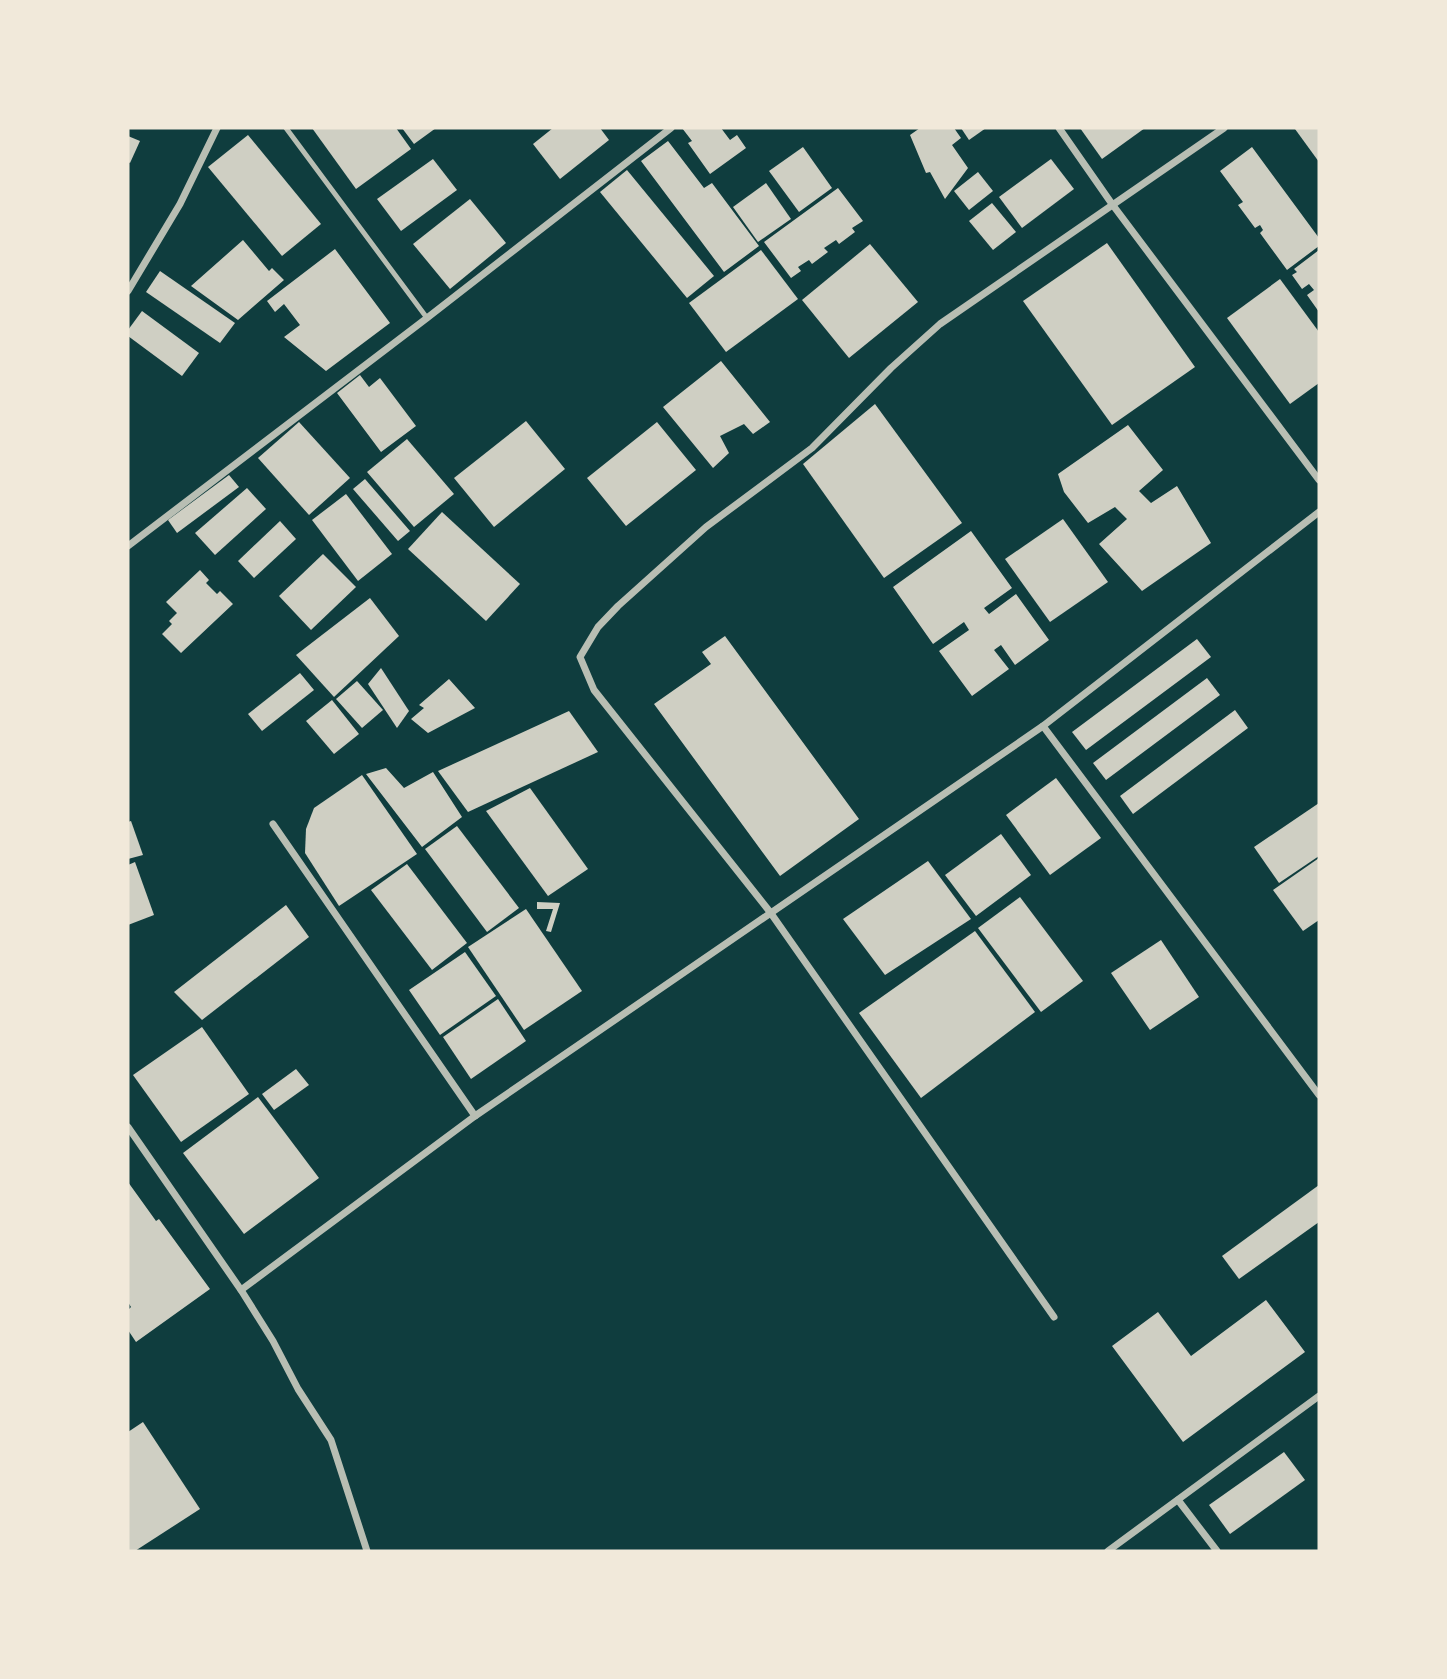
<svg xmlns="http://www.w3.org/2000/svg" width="1447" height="1679" font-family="'Asap Condensed',sans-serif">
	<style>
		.building { fill: #cfcfc3 }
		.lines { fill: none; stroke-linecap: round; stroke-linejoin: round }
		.service { stroke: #b8beb3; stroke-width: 5 }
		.minor { stroke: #b8beb3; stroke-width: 7 }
	</style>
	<rect width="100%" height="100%" fill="#0f3d3e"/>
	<!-- building -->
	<g class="building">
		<polygon points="312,128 396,128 411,149 356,189"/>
		<polygon points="402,128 436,128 414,144"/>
		<polygon points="553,128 600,128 609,140 560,179 533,144"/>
		<polygon points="682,128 721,128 730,140 737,135 746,148 710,174 688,143 692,141"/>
		<polygon points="920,128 954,128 961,138 952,145 968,168 945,199 930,172 926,173 910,135"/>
		<polygon points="961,128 986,128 969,140"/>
		<polygon points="1080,128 1145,128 1102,159"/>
		<polygon points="1296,128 1319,128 1319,162 1295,129"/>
		<polygon points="248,135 321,224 282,256 208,167"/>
		<polygon points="128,136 140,141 130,163 128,162"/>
		<polygon points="668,141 704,188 712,183 759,246 724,272 641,161"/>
		<polygon points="803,147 832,188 799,212 769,171"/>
		<polygon points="1252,147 1319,238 1319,246 1287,270 1260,233 1263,230 1260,225 1255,228 1238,205 1243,202 1220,171"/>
		<polygon points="433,159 457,190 401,231 377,199"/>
		<polygon points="1051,159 1074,189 1022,228 999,197"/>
		<polygon points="627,170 714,276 687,298 600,192"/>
		<polygon points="978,172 993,191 969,210 954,191"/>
		<polygon points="766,183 791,219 758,242 733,207"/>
		<polygon points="838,188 863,221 852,228 855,232 839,244 836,240 824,248 828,252 812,264 809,260 798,267 801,271 791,278 764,242"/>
		<polygon points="470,199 506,243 450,289 413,244"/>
		<polygon points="992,203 1016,232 993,250 969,221"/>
		<polygon points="243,240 269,271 272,268 284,280 238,320 191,286"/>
		<polygon points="1107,243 1195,367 1112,425 1023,301"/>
		<polygon points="870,244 918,302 849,358 802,300"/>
		<polygon points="335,249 390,323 326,371 284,337 300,325 284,304 275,312 267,301"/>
		<polygon points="761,250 798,299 726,352 689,303"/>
		<polygon points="1319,250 1319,312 1307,295 1314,290 1309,284 1302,289 1292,275 1297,272 1294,269"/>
		<polygon points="160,271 235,323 220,343 146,292"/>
		<polygon points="1280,279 1319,332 1319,383 1290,404 1227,318"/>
		<polygon points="142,311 199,353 182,376 128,336 128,330"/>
		<polygon points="721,361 770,422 753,434 744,424 720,436 729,453 713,468 663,407"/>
		<polygon points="360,375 369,387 380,378 416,426 381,452 337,393"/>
		<polygon points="875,404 962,523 884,578 803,464"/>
		<polygon points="526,421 565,469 494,527 454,478"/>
		<polygon points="299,422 350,478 309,515 258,458"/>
		<polygon points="657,422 696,470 626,526 587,478"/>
		<polygon points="1128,425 1163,470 1139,491 1151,503 1177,486 1211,543 1142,591 1099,544 1127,519 1115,507 1088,523 1064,492 1058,474"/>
		<polygon points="407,439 454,494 414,527 367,472"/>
		<polygon points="229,475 239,487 177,533 168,520"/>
		<polygon points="365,479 410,531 398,541 353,489"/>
		<polygon points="247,488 266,509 215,555 195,533"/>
		<polygon points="346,494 392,554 358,581 312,520"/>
		<polygon points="442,512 520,584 486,621 408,549"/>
		<polygon points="1063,519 1108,582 1050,622 1005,559"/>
		<polygon points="280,521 296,539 254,578 238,561"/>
		<polygon points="971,531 1012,588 984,608 989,614 1016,594 1049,640 1015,665 1001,645 994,650 1009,669 972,696 939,651 969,630 964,622 933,644 893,587"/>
		<polygon points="323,554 356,587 311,630 279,596"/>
		<polygon points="200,570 209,580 206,583 217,594 220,591 233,604 181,653 162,634 172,624 169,621 177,613 166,602"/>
		<polygon points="370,598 399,636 334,697 296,655"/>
		<polygon points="725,636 859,819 780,876 654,704 711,664 702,652"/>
		<polygon points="1197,639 1211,657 1086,750 1072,732"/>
		<polygon points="381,668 409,711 397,728 368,684"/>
		<polygon points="300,673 314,690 262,731 248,714"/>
		<polygon points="1207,678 1220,695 1106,780 1093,763"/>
		<polygon points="449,679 475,708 428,733 411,719 424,708 419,705"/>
		<polygon points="357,681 383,710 362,728 336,699"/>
		<polygon points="332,700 359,734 334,754 306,721"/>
		<polygon points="1235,710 1248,728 1133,814 1120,796"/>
		<polygon points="569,711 598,752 468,812 438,771"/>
		<polygon points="386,768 404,788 433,772 462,817 422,847 366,774"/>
		<polygon points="362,775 417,854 339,906 305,853 306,829 314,808"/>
		<polygon points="1056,778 1101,838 1050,875 1006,815"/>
		<polygon points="530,788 588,869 548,896 486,811"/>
		<polygon points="1319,803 1319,856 1279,883 1254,847"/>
		<polygon points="131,821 143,855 128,859 128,822"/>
		<polygon points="457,826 519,908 487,932 425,849"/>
		<polygon points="1001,834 1031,875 976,916 945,875"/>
		<polygon points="1319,858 1319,920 1303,931 1273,890"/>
		<polygon points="928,861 971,919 885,975 843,919"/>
		<polygon points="135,862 154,915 128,925 128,865"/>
		<polygon points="407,864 467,943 432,970 371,890"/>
		<polygon points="1020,897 1083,981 1041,1012 978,928"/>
		<polygon points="537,902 560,903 551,932 546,931 553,909 537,909"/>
		<polygon points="286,905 309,937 202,1020 174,992"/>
		<polygon points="526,909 582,991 524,1030 468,947"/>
		<polygon points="975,931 1035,1012 921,1098 859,1013"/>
		<polygon points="1161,940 1199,997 1150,1030 1111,973"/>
		<polygon points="465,952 496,996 440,1035 409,990"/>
		<polygon points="498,999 526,1041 471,1079 443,1037"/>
		<polygon points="202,1027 249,1094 181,1142 133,1075"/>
		<polygon points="296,1069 309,1085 274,1110 262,1094"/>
		<polygon points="258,1097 319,1178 244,1234 183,1153"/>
		<polygon points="128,1182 156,1221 159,1219 210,1289 136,1342 128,1330 128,1310 131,1307 128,1302"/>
		<polygon points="1319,1185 1319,1222 1239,1279 1222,1256"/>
		<polygon points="1266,1300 1305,1352 1183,1442 1112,1346 1158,1312 1191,1356"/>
		<polygon points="143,1422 200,1509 135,1551 128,1551 128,1432"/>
		<polygon points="1284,1452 1305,1480 1230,1534 1209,1505"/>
	</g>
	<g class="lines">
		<!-- service -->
		<polyline class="service" points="286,128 427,318"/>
		<!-- minor -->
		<g class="minor">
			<polyline points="1059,128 1112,204 1319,480"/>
			<polyline points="128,291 180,204 217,128"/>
			<polyline points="128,546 427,318 671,128"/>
			<polyline points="1043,726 1319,1095"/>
			<polyline points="273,824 475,1116"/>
			<polyline points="128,1127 241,1290 273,1341 298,1389 331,1440 367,1551"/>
			<polyline points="241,1290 475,1116 1043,726 1319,512"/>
			<polyline points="1054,1317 770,912 594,690 580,657 598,627 618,606 706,527 812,448 891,368 940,324 1224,128"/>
			<polyline points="1178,1500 1217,1551"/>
			<polyline points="1108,1551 1319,1396"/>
		</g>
	</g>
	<!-- border -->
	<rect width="1447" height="1679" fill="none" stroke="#f1e9da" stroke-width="259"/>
</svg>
